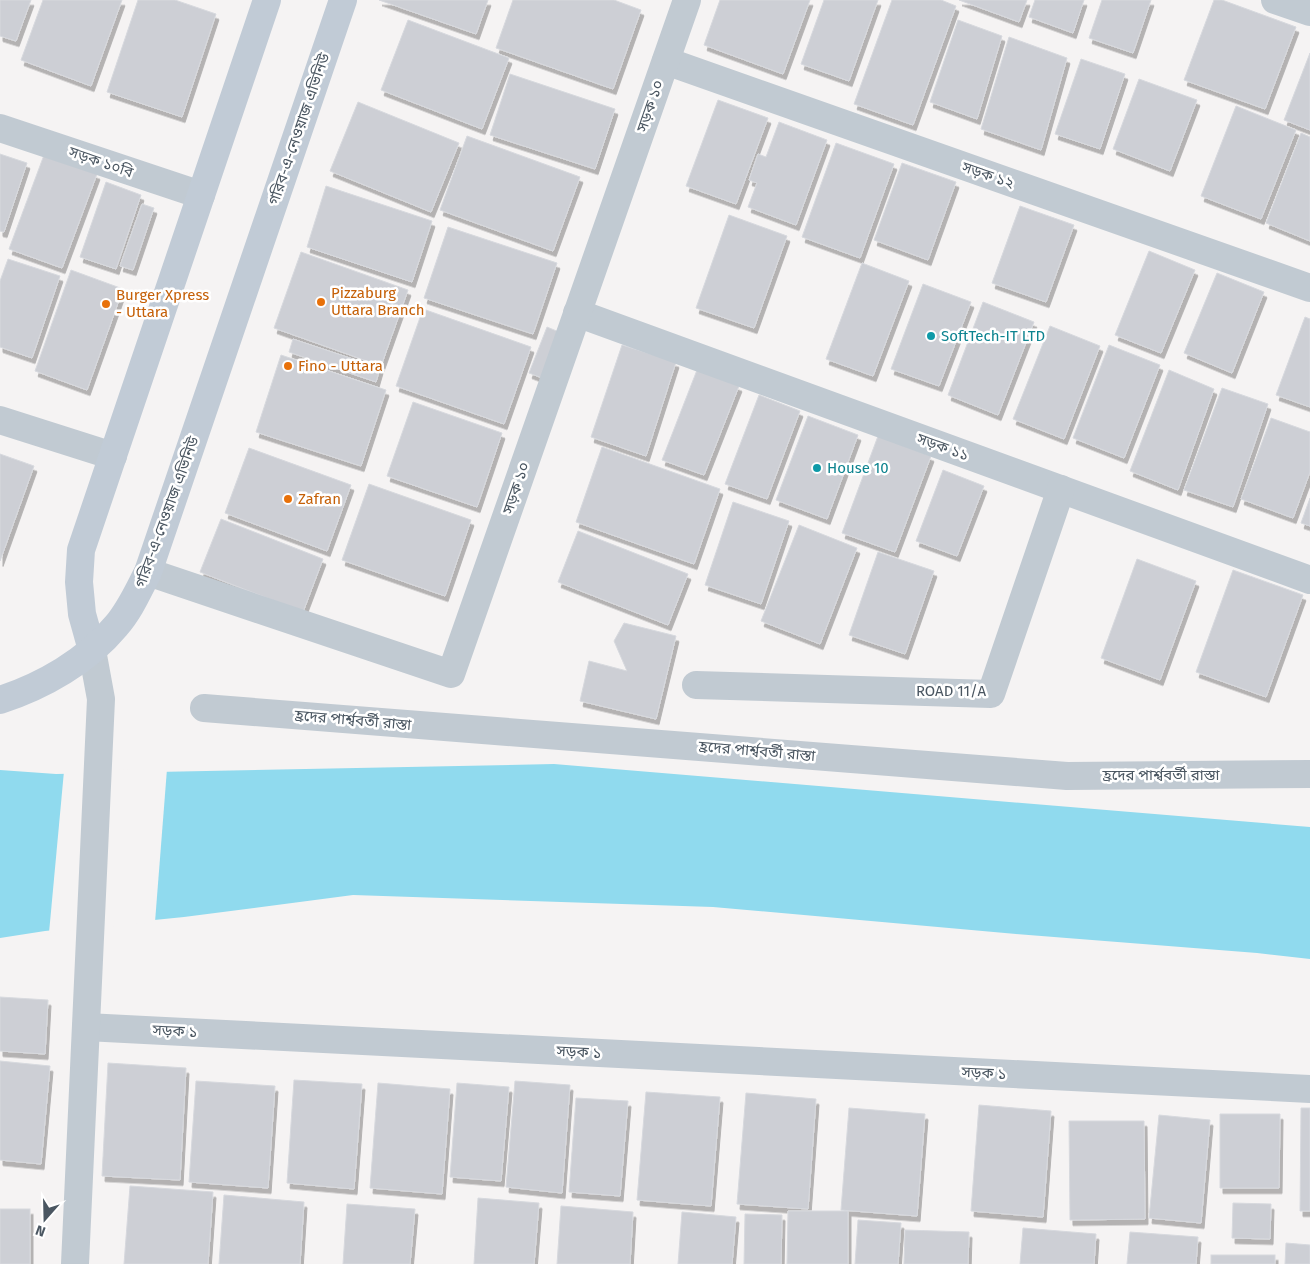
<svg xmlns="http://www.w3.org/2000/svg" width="1310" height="1264" font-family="'Fira Sans','Noto Sans Bengali',sans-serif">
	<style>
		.water { fill: #90daee }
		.pier { fill: #f5f3f3 }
		.building { fill: #cdcfd5; stroke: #d7d9de; filter: url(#shadow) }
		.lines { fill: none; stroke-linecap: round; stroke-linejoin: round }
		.street { stroke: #c1cad2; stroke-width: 28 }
		.secondary { stroke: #c1cbd6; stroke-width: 28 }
		.food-dot { fill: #e8710a; stroke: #fff; stroke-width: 2 }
		.culture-dot { fill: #0f9aa8; stroke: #fff; stroke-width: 2 }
		.labels { text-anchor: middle; stroke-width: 5; stroke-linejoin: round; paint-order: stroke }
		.street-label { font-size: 15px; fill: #4a5661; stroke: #fff }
		.food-label { font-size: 15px; fill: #c56008; stroke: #fff; text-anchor: start }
		.culture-label { font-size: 15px; fill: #0d838f; stroke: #fff; text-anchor: start }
	</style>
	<defs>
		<filter id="shadow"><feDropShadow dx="3" dy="5.5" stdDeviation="0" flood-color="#0004"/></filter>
	</defs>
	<rect width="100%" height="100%" fill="#f5f3f3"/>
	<!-- water -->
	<polygon class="water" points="554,764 1310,827 1310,959 1257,953 1016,934 713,907 353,895 184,917 45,931 0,938 0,770 56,774"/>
	<!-- pier -->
	<polygon class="pier" points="167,769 155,922 49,933 64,771"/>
	<!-- building -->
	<g class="building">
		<polygon points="0,0 31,0 16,41 0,36"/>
		<polygon points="43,0 122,0 91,86 21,60"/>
		<polygon points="138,0 175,0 216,14 182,117 107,92"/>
		<polygon points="379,0 488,0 476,34"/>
		<polygon points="513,0 614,0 641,10 613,89 496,48"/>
		<polygon points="720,0 810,0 783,74 704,45"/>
		<polygon points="824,0 878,0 849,81 801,64"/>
		<polygon points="892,0 941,0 956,6 913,125 854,104"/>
		<polygon points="959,0 1027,0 1019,22"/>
		<polygon points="1035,0 1084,0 1073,33 1029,17"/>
		<polygon points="1102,0 1151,0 1133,53 1089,38"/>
		<polygon points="1214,0 1222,0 1296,27 1265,109 1184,80"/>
		<polygon points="408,20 509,58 482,129 381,90"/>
		<polygon points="958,20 1002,36 977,119 930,102"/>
		<polygon points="1009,37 1067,58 1041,150 981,129"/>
		<polygon points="1310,53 1310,130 1284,120"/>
		<polygon points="1081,59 1125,74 1100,149 1055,134"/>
		<polygon points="510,74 615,109 595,169 490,135"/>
		<polygon points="1139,79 1197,100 1170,171 1113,149"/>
		<polygon points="718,100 768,118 736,204 686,186"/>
		<polygon points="358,102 459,143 431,212 330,171"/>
		<polygon points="1236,106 1296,130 1261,219 1201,196"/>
		<polygon points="779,122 827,140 796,225 748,207 757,183 749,180 758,154 766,157"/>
		<polygon points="1301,133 1310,137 1310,241 1266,223"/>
		<polygon points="467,136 580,177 553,251 440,210"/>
		<polygon points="836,143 894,164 860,258 802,237"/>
		<polygon points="0,154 27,163 4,232 0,231"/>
		<polygon points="44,155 97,174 62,268 9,249"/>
		<polygon points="902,163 956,182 928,260 874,240"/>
		<polygon points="106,182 141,195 116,269 80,257"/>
		<polygon points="326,186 432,221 412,282 307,247"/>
		<polygon points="142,204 154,208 133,270 120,266"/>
		<polygon points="1020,206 1074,225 1046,302 992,283"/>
		<polygon points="729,215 787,236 754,328 696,308"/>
		<polygon points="448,227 557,263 533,334 424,298"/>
		<polygon points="1149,251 1195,270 1161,353 1115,335"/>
		<polygon points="301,252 408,290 381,366 274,328"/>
		<polygon points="8,259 60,276 32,358 0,347 0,281"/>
		<polygon points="862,263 909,281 873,376 826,359"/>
		<polygon points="71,270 123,289 87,390 35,371"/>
		<polygon points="1217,273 1264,292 1232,373 1184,353"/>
		<polygon points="923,284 971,302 939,386 891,369"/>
		<polygon points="983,302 1034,322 998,415 948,395"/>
		<polygon points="423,309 531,347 504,424 396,386"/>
		<polygon points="1305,317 1310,319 1310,407 1276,395"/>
		<polygon points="1050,326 1100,346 1064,439 1013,419"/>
		<polygon points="547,327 571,337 553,382 529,373"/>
		<polygon points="293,339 380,368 376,382 289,352"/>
		<polygon points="622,345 676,362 646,456 591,437"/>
		<polygon points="1109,345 1160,365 1124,458 1073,438"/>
		<polygon points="281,355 386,390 361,466 256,432"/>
		<polygon points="697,370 739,386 704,475 662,460"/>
		<polygon points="1169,370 1214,389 1178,490 1130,471"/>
		<polygon points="1222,388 1268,404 1233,507 1184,490"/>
		<polygon points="759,395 800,411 767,499 725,484"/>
		<polygon points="413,402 502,433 477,507 387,476"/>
		<polygon points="808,416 858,435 827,519 776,500"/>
		<polygon points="1271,418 1310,432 1310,472 1293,518 1241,499"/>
		<polygon points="878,436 931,456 895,552 842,533"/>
		<polygon points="602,447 720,489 694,564 576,522"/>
		<polygon points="249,448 351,485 327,551 225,513"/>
		<polygon points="0,454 34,466 0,561"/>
		<polygon points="943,470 984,486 957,556 916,541"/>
		<polygon points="369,484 471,520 445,596 342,560"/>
		<polygon points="1310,498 1310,526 1301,523"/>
		<polygon points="733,502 789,521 761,604 705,585"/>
		<polygon points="221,519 323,559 303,612 200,572"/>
		<polygon points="799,525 857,548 820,644 761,621"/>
		<polygon points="578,531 688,574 668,625 558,582"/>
		<polygon points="878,552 934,571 905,654 849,635"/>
		<polygon points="1137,559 1196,581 1160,680 1101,658"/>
		<polygon points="1233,570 1303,595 1266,697 1196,672"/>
		<polygon points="624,623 676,636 656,719 580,701 589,661 627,671 614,641"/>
		<polygon points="0,997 48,1000 45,1054 0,1051"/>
		<polygon points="0,1061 50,1066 41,1164 0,1160"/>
		<polygon points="108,1063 186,1068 180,1180 102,1176"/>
		<polygon points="294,1080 362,1084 354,1189 287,1183"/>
		<polygon points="196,1081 275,1086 268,1188 189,1182"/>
		<polygon points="515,1081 570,1085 562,1193 506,1187"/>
		<polygon points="378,1083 450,1089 442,1194 370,1188"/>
		<polygon points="457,1083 509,1087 501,1181 450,1177"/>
		<polygon points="646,1092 720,1097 711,1206 637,1200"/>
		<polygon points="746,1093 816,1099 808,1209 737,1204"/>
		<polygon points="576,1098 628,1101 620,1196 569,1192"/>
		<polygon points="979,1105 1051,1111 1043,1217 971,1211"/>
		<polygon points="849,1108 925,1114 917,1216 841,1210"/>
		<polygon points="1301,1108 1310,1108 1310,1211 1300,1211"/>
		<polygon points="1220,1114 1280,1114 1279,1188 1220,1188"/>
		<polygon points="1159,1115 1210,1120 1201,1223 1149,1218"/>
		<polygon points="1069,1121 1144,1121 1145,1219 1070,1220"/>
		<polygon points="130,1186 213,1192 208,1264 124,1264"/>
		<polygon points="224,1195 304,1202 300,1264 219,1264"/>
		<polygon points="478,1198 539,1203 534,1264 474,1264"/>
		<polygon points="1233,1203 1271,1204 1270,1239 1232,1238"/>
		<polygon points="347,1204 415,1209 410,1264 343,1264"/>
		<polygon points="561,1206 633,1212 630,1264 557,1264"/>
		<rect x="0" y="1209" width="30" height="55"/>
		<polygon points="788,1211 848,1211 848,1264 787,1264"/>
		<polygon points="682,1212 736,1217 732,1264 678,1264"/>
		<polygon points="745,1214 782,1215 781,1264 744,1264"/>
		<polygon points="858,1220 901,1223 898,1264 855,1264"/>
		<polygon points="1023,1228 1096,1234 1094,1264 1020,1264"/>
		<polygon points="905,1230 969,1232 968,1264 904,1264"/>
		<polygon points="1130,1232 1198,1237 1196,1264 1127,1264"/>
		<polygon points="1286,1243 1310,1245 1310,1264 1285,1264"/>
		<rect x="1211" y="1255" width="64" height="9"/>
	</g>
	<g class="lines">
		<!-- street -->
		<g class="street">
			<polyline points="1275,0 1310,12"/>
			<polyline points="666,61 1310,288"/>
			<polyline points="0,128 201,195"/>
			<polyline points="577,313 1310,580"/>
			<polyline points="0,420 113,456"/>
			<polyline points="148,572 451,674 687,0"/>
			<polyline points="696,685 991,694 1061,489"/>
			<polyline points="204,708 1067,776 1310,774"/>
			<polyline points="86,1027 1310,1089"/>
			<polyline points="75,1264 101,699 92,650"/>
		</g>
		<!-- secondary -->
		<g class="secondary">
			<polyline points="92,650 82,614 79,582 81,550 267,0"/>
			<path d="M0,700C43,686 87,661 116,626C130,610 138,591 148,572L343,0"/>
		</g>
	</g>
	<!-- markers -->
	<g class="food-dot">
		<circle cx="321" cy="302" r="5"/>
		<circle cx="106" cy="304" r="5"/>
		<circle cx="288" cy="366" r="5"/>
		<circle cx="288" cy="499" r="5"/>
	</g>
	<g class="culture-dot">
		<circle cx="931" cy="336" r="5"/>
		<circle cx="817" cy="468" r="5"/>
	</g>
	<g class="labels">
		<!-- street labels -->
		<g class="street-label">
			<text transform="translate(650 106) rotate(-71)" y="5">সড়ক ১০</text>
			<text transform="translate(299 129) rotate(-71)" y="5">গরিব-এ-নেওয়াজ এভিনিউ</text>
			<text transform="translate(101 162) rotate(19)" y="5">সড়ক ১০বি</text>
			<text transform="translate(988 175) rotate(19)" y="5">সড়ক ১২</text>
			<text transform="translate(943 447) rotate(20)" y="5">সড়ক ১১</text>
			<text transform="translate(516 488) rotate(-71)" y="5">সড়ক ১০</text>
			<text transform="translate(167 512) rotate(-70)" y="5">গরিব-এ-নেওয়াজ এভিনিউ</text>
			<text x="951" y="696">ROAD 11/A</text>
			<text transform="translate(353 720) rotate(5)" y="5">হ্রদের পার্শ্ববর্তী রাস্তা</text>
			<text transform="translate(757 751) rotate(5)" y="5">হ্রদের পার্শ্ববর্তী রাস্তা</text>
			<text x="1161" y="780">হ্রদের পার্শ্ববর্তী রাস্তা</text>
			<text transform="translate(175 1031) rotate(3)" y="5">সড়ক ১</text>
			<text transform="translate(579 1052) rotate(3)" y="5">সড়ক ১</text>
			<text transform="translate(984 1073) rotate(3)" y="5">সড়ক ১</text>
		</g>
		<!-- food labels -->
		<g class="food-label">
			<text x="331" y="298">Pizzaburg<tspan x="331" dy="17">Uttara Branch</tspan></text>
			<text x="116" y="300">Burger Xpress<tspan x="116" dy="17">- Uttara</tspan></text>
			<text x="298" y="371">Fino - Uttara</text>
			<text x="298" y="504">Zafran</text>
		</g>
		<!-- culture labels -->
		<g class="culture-label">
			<text x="941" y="341">SoftTech-IT LTD</text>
			<text x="827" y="473">House 10</text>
		</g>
	</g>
	<!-- north arrow -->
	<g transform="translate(45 1219) rotate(200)" stroke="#ffffff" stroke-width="4" paint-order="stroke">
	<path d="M0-4L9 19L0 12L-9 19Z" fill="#4a5661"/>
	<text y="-8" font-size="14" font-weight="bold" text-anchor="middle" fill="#4a5661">N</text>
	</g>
</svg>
